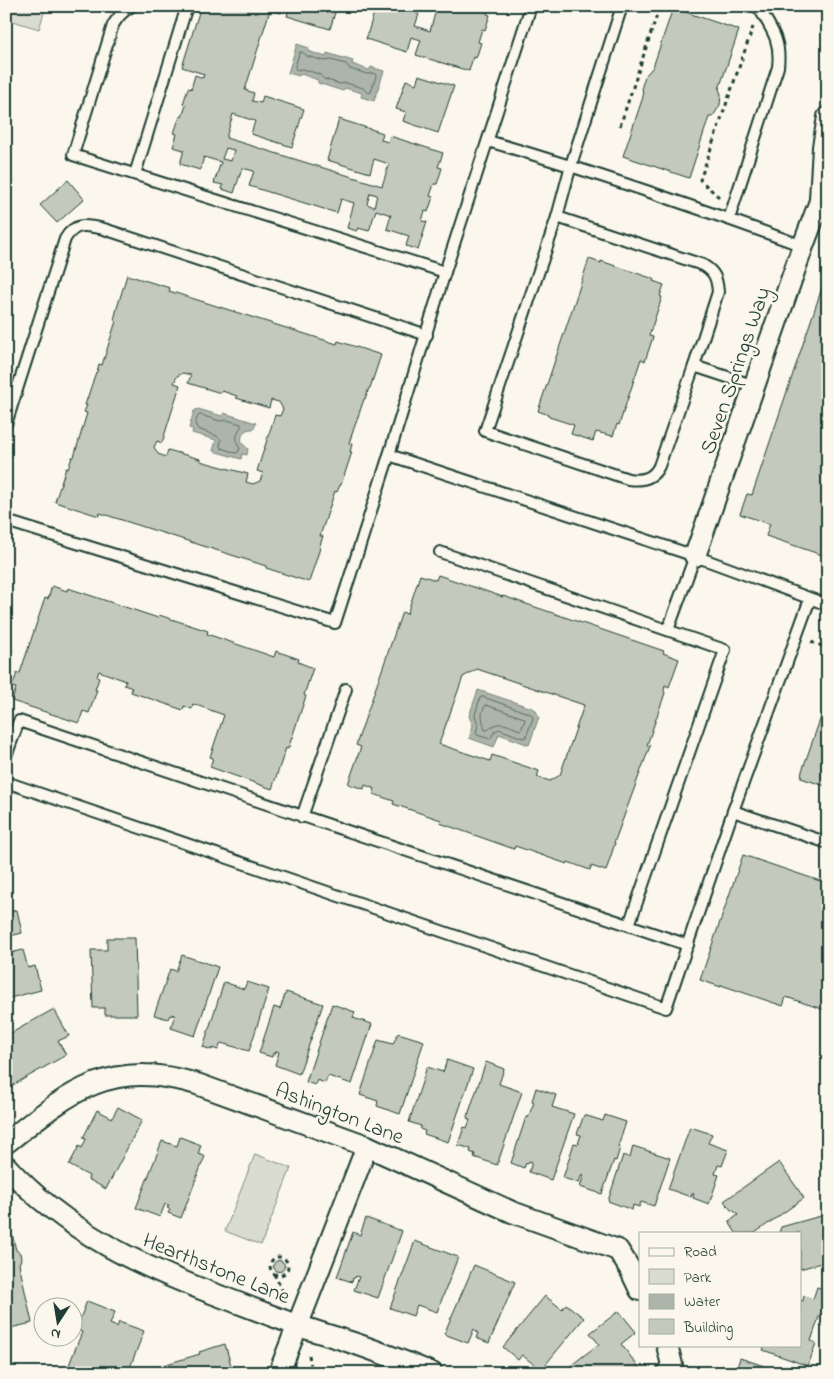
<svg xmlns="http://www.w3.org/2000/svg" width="834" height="1379" font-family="'Indie Flower',sans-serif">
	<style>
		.green { fill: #dbdcd1; stroke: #7d8c82 }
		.water { fill: #adb4aa; stroke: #74847b }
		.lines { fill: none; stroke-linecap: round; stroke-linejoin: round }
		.shore { stroke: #586d63; stroke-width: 1 }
		.building { fill: #c4c9be; stroke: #1f3d34; fill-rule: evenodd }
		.service-casing { stroke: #1f3d34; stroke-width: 14 }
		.minor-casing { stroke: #1f3d34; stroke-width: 24 }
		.path { stroke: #1f3d34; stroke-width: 3; stroke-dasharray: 4 4; stroke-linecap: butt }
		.service { stroke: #fbf7ec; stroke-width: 10 }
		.minor { stroke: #fbf7ec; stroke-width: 20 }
		.labels { text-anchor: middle; stroke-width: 5; stroke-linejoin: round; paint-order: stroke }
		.street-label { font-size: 22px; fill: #1f3d34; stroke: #fbf7ec }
	</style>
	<rect width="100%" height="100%" fill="#fbf7ec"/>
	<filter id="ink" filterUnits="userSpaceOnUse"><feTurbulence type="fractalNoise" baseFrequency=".02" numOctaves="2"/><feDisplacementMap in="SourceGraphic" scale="10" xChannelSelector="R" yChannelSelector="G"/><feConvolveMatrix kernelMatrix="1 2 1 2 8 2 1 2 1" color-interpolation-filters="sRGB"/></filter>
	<g filter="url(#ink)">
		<!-- green -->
		<g class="green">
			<polygon points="6,6 46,6 39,29 6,19"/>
			<polygon points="255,1154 291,1168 261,1245 225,1231"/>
		</g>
		<!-- water -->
		<g class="water">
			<polygon points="297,44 309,48 308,51 326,57 327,53 353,61 352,64 369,70 371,67 384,71 374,101 361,97 362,93 345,88 343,91 318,83 318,80 301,74 299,76 288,73"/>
			<path d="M198,409L222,416L224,413L256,423L254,429C245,428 240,434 242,443L248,449L247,455L242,454L241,459L213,451L216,440L192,433L193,429L189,428L194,411Z"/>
			<polygon points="478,690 535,709 539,717 529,745 499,734 494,747 469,738 473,726 469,716"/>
		</g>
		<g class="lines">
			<!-- shore -->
			<g class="shore">
				<polygon points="300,52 302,52 307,56 324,61 331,60 346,64 350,69 367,74 375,73 376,76 371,92 368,93 363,88 346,83 340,84 324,79 319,74 302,69 296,70 295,67"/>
				<path d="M200,415L220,421L227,420L241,424V427C236,434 235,441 240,449L238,452L236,453L221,448L220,446L221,440L217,436L198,429L195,424L198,416Z"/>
				<polygon points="483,697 531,714 533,718 526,737 523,738 499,729 495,731 490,739 477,735 476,733 478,725 475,715 480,698"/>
				<path d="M486,705L524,718L525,720L522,728L520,730C507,725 498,719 488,730H485C483,721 479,713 486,705Z"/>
			</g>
		</g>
		<!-- building -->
		<g class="building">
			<path d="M201,6H283L281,13L270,10L245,90L254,93L252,101L261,103L263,96L304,109L292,147L251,134L255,121L233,114L226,138L382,186L389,164L374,159L370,173L327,160L339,119L383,133L381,140L388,142L390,136L443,153L438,167L442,168L437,184H434L430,196L433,197L428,212L425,211L422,221L427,222L418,250L406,246L409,236L387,229L391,215L376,210L369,231L358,228L357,231L347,228L354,203L341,199L337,213L249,186L254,171L242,168L234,193L222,189L223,185L214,183L221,162L204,157L200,170L180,164L184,150L173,147L177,134L174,133L180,116L182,117L186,105L183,104L188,88L191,89L195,75L203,78L204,74L182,67ZM226,148L234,150L231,161L222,159ZM370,193L377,195L374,207L367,204Z"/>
			<polygon points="290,6 337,6 330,29 287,16"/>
			<polygon points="376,6 395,6 419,14 415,26 430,31 436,10 424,6 489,6 487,14 490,15 485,30 482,29 478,42 481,43 476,58 473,57 469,71 416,55 421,40 411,37 407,52 366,39"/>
			<polygon points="673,8 739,30 719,89 721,94 720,105 715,113 712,117 709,117 689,178 623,156 643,97 642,86 645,76 653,67"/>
			<polygon points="419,75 454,86 438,133 403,121 406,112 396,109 406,80 416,84"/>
			<polygon points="68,180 84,199 57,223 40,205"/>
			<polygon points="589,259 601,263 601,261 654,279 653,281 664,285 660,296 662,297 649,336 653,337 645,361 641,359 619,425 617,424 613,436 596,432 593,441 571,434 574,425 549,417 549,415 538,411"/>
			<polygon points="828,270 828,557 766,536 770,524 740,514 747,494 752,495"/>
			<path d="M127,275L170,288L169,291L337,344L338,341L381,355L370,388H369L365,399H364L349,443L352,444L350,452H352L341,485H340L337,492L335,491L320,536H323L319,548H320L309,582L266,568V566L100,513L99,516L55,502L66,468L68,469L72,457H74L87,413L84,412L87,405H85L96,372H97L99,364L102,365L116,321L114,320L117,308ZM183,373L191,375L188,383L221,393L222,391L237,396L236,398L269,408L271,400L279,402L283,409L280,416L275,415L257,471L263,473L260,481L253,484L246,482L248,474L200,461V459L168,450L166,457L158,454L154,447L157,441L162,443L180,385L174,383L177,376Z"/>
			<path d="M420,575L436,580L438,575L503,597V596L664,651L663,653L679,659L669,687L665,685L664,691L665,693L647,745L650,746L614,843H615L606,871L591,866L590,870L568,862L567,864L515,846L514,849L440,823L441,820L393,804L394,801L373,794L375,789L365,785L364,789L348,784L361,747L356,745L402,612L407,614ZM477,669L584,705L560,775L550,781L537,777L539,771L492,755L490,761L439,744L463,677Z"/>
			<polygon points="52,586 67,591 68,588 158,618 159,615 208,631 207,634 274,657 276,651 299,659 298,662 313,668 304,695 306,696 288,749 286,748 272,789 210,767 213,758 210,757 224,715 193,704 192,709 184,706 183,710 131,692 132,688 124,685 126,681 99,671 97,677 99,678 95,690 97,690 89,713 83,711 79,723 12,701 16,688 12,687 17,673 20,673 45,598 48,599"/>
			<polygon points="828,697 828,787 801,778 802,771"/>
			<polygon points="743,855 826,883 828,878 828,1011 786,997 783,1006 721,985 721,987 700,980"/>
			<polygon points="6,899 9,912 17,910 22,933 6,937"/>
			<polygon points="107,938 135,938 137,1015 105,1015 105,1008 93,1008 91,950 107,950"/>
			<polygon points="23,950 28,968 35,966 41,990 6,999 6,954"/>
			<polygon points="182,955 218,967 195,1036 171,1028 175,1015 172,1014 172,1016 170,1015 168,1019 154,1015 170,969 176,971"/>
			<polygon points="224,982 244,989 247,982 269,989 249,1051 221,1043 218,1050 212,1048 212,1050 203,1047"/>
			<polygon points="286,992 323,1004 299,1074 275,1065 279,1052 276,1051 275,1054 273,1053 272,1057 259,1053 274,1007 280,1009"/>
			<polygon points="332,1004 355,1012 353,1018 372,1024 352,1084 328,1076 325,1083 317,1080 315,1085 306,1082"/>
			<polygon points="54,1009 69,1036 58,1041 66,1055 6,1089 6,1036"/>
			<polygon points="398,1033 424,1041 400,1114 377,1106 378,1101 360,1095 378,1040 393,1044"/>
			<polygon points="447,1060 473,1069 448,1142 424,1134 425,1131 420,1129 421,1126 409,1122 427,1067 443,1072"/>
			<polygon points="486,1062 504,1069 499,1084 522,1092 497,1165 474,1157 475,1154 470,1152 471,1149 458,1145 464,1127 467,1128 470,1120 467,1118"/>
			<polygon points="536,1088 556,1095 552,1107 574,1114 551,1180 529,1172 532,1162 529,1161 528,1164 526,1163 524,1168 511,1163 526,1117 528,1118 534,1102 532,1101"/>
			<polygon points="118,1107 142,1120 106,1189 88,1179 89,1176 69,1165 79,1146 82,1148 86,1139 83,1138 97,1110 112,1118"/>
			<polygon points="584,1115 603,1121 605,1115 626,1122 618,1147 620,1148 616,1161 614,1160 602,1194 580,1187 584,1175 582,1174 579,1183 563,1178 574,1143 578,1144 581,1135 577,1134"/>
			<polygon points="690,1127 712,1134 708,1143 728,1150 722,1166 718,1165 715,1174 719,1175 709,1204 693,1198 694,1194 692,1193 691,1197 668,1189"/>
			<polygon points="180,1137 201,1145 198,1154 205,1156 181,1218 168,1213 170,1209 167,1208 169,1205 165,1204 160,1217 136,1208 162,1141 177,1146"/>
			<polygon points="633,1146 670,1158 654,1206 641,1202 639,1207 633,1205 632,1210 608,1201 623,1155 630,1158"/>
			<polygon points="779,1162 804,1198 755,1233 736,1233 729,1222 738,1215 734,1211 731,1210 724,1201"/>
			<polygon points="828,1214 828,1261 800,1269 800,1233 779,1233 781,1227"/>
			<polygon points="366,1218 402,1231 378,1298 354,1290 359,1277 356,1276 355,1278 353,1278 352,1282 337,1277 353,1232 360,1235"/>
			<polygon points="12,1234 16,1250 20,1253 21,1259 19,1264 32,1323 6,1329 6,1235"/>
			<polygon points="415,1241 458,1257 437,1312 417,1305 413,1316 390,1308"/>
			<circle cx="279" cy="1266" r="5.5"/>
			<polygon points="474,1265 515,1282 489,1343 476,1338 478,1333 476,1332 476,1331 474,1329 468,1343 444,1334"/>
			<polygon points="817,1287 828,1290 828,1316 820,1314 811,1341 816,1343 808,1366 763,1350 765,1345 800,1345 800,1300 803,1301 804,1296 813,1299"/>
			<polygon points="545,1296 562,1309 566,1304 584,1318 541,1370 522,1355 518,1360 503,1347"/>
			<polygon points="87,1301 115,1312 110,1324 117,1327 119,1322 144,1331 128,1373 88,1373 69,1365 82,1332 76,1329"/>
			<polygon points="619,1311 636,1332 621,1344 640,1369 636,1373 561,1373 599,1344 590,1333"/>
			<polygon points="225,1344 232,1369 220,1373 162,1373 160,1366 200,1354 199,1352"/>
			<polygon points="740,1358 785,1373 735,1373"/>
		</g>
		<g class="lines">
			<defs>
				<g id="service">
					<path d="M132,6C123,11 118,16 113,25L73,155L445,272L531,6"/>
					<path d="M622,6L571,165L557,217L485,431L628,479C642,481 653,479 659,466L694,366L755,386"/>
					<path d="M488,141C594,172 699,208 803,246"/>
					<polyline points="135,174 187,6"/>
					<path d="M557,217L703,265C715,272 717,279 718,292L694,366"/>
					<path d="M729,219L778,67C781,40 772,30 759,8L754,6"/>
					<path d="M6,424L65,239C75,222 86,225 104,229L427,335"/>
					<polyline points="389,455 695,556 828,605"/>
					<polyline points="6,521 335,623 389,455 445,272"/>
					<polyline points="440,552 725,650 629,925"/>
					<polyline points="668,630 695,556"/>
					<polyline points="6,756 19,721 688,945"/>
					<polyline points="6,782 666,1008 733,811 810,599"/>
					<polyline points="733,811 828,843"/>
					<polyline points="302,817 346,689"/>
				</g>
				<g id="minor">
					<polyline points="820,199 823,147 828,117"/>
					<polyline points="695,556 803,246 820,201 828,185"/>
					<path d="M6,1143C71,1091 110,1058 197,1084L367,1146L512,1212L618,1250L630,1269L640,1290"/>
					<path d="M6,1166C66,1232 143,1268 225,1298C249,1307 272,1316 296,1325C314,1331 332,1336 350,1342C378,1351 405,1362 432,1373"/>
					<polyline points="667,1345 672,1365 667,1373"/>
					<polyline points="279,1373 367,1146"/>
				</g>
			</defs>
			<!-- service casing -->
			<use href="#service" class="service-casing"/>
			<!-- minor casing -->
			<use href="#minor" class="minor-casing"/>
			<!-- path -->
			<g class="path">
				<polyline points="620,126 660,6"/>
				<polyline points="719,197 700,180 753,27"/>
				<polyline points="811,642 828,648"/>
				<circle cx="279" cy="1266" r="9"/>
				<polyline points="274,1274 285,1296"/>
				<polyline points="309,1355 312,1373"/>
			</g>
			<!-- service -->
			<use href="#service" class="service"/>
			<!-- minor -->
			<use href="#minor" class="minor"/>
		</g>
	</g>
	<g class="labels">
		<!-- street labels -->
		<g class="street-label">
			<text transform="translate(734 370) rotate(-71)" y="8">Seven Springs Way</text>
			<text transform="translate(340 1112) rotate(21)" y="8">Ashington Lane</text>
			<text transform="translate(217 1267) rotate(22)" y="8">Hearthstone Lane</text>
		</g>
	</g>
	<!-- margin -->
	<rect width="834" height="1379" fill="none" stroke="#fbf7ec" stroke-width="25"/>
	<rect x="12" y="12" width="809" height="1354" fill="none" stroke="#1f3d34" stroke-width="2" filter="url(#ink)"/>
	<!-- legend -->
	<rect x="639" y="1232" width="162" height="115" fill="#fbf7ec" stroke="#a3ada2"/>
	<rect x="649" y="1248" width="25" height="8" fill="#fbf7ec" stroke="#a3ada2"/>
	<text x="684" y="1256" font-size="15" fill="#1f3d34">Road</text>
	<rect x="649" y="1269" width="25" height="15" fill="#dbdcd1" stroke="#a3ada2"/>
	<text x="684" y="1282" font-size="15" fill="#1f3d34">Park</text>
	<rect x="649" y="1294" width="25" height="15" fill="#adb4aa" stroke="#a3ada2"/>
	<text x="684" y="1306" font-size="15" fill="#1f3d34">Water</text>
	<rect x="649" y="1319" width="25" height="15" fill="#c4c9be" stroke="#a3ada2"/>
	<text x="684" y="1332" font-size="15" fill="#1f3d34">Building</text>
	<!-- north arrow -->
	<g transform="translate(58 1322) rotate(192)"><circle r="24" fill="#fbf7ec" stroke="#a3ada2"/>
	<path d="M0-4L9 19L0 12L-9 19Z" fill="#1f3d34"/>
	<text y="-8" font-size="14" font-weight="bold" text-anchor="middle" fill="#1f3d34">N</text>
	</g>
</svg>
